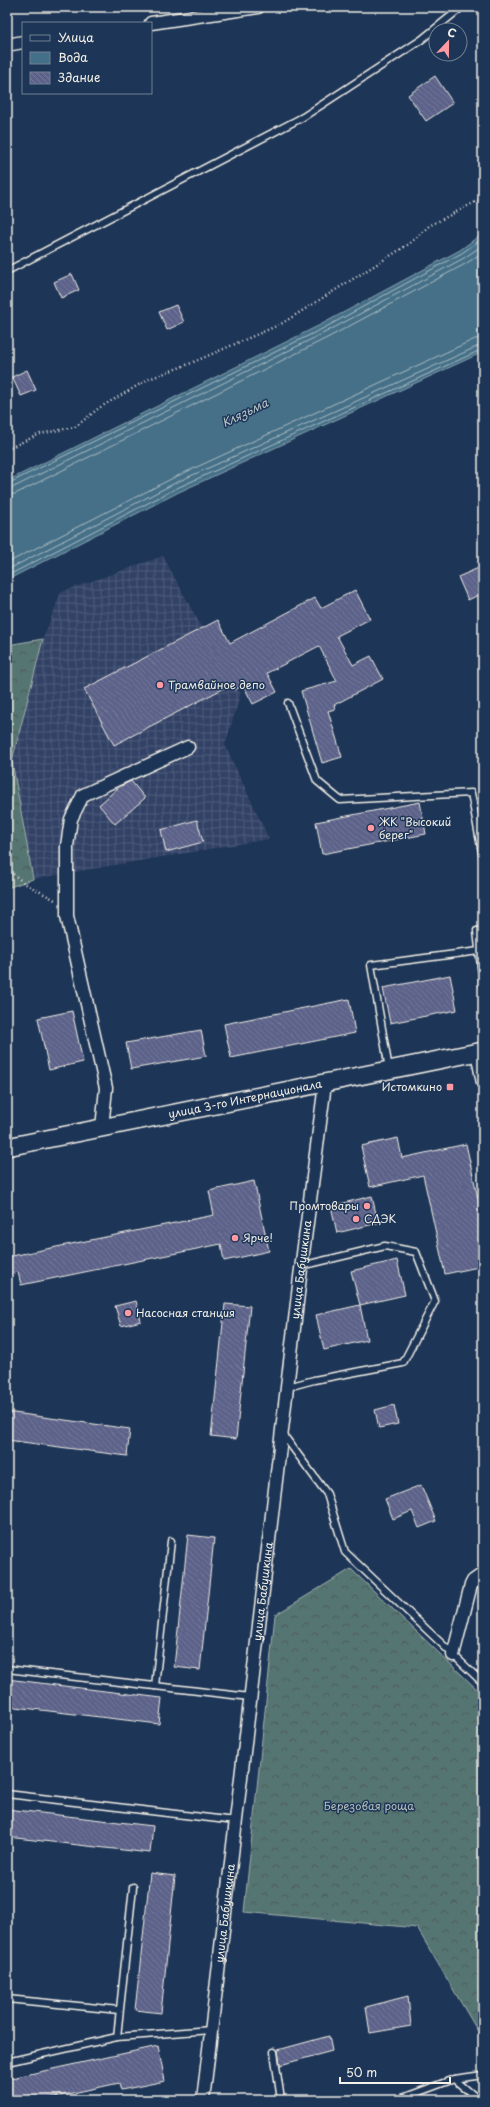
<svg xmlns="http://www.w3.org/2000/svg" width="490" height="2107" font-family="'Playpen Sans',sans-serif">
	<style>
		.industrial { fill: url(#industrial-grid) }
		.forest { fill: url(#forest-crowns); stroke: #a4b2ad }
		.water { fill: #446f88; stroke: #8aa3ae }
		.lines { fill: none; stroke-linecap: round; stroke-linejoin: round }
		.shore { stroke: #aebdc2; stroke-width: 1 }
		.building { fill: url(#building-back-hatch); stroke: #f4f1e8 }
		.lane-casing { stroke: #f4f1e8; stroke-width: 9 }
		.street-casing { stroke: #f4f1e8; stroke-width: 15 }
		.secondary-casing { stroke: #f4f1e8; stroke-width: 20 }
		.path { stroke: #f4f1e8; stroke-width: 2.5; stroke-dasharray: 1 3; stroke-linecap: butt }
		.lane { stroke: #1d3557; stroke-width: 6 }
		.street { stroke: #1d3557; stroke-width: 12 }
		.secondary { stroke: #1d3557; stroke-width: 17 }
		.poi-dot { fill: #ff9aa2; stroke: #1d3557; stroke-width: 1.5 }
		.labels { text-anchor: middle; stroke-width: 3; stroke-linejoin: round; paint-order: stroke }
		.poi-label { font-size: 11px; fill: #f4f1e8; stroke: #1d3557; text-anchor: start }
		.street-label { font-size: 11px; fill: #f4f1e8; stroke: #1d3557 }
		.park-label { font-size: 11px; fill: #b4bfb9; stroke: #1d3557 }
		.water-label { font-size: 12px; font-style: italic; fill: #b6c4c6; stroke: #1d3557 }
	</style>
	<defs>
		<pattern id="industrial-grid" width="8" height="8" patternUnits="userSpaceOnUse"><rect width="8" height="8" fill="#304266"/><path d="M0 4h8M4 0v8" fill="none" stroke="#4f5e7c"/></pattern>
		<pattern id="forest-crowns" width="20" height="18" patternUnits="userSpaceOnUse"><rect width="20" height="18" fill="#557472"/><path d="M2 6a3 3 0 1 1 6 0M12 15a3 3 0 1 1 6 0" fill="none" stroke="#4e5c5a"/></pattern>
		<pattern id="building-back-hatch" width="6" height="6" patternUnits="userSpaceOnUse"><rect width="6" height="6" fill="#5c6289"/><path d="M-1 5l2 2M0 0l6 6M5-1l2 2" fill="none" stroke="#74799a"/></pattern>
	</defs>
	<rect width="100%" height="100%" fill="#1d3557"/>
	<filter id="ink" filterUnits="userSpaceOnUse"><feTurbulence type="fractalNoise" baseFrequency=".025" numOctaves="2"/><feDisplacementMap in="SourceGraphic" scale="8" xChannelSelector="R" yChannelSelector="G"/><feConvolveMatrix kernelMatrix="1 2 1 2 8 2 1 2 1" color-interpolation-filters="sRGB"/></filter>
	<g filter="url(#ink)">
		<!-- industrial -->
		<polygon class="industrial" points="163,556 232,684 241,693 225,745 269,839 33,879 12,761 43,639 61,592"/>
		<!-- forest -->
		<g class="forest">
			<polygon points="43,639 12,761 33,879 7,888 7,645"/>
			<polygon points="351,1569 483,1695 483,2040 417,1928 244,1912 275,1615"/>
		</g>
		<!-- water -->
		<polygon class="water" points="483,233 483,352 179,492 7,580 7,481 322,324 460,250"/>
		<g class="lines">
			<!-- shore -->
			<g class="shore">
				<polyline points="7,484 324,328 462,253 483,238"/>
				<polyline points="7,489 12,488 326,332 464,258 483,245"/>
				<polyline points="7,495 15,494 329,337 467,263 483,252"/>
				<polyline points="7,563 173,478 475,339 483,338"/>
				<polyline points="7,570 175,483 483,344"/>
				<polyline points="7,576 177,488 483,349"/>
			</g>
		</g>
		<!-- building -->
		<g class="building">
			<polygon points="435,76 453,103 426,121 408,95"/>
			<polygon points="72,274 79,290 61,298 54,282"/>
			<polygon points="176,305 184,322 167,330 159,312"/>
			<polygon points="27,370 36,390 21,396 12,377"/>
			<polygon points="483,566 483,593 468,600 458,577"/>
			<polygon points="355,590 370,619 337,636 353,665 371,656 383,679 334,705 335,709 328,711 342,757 322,763 301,691 337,681 319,646 267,673 277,692 253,704 243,685 235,690 232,684 114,745 84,689 218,620 230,643 315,598 321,608"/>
			<polygon points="131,781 145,798 115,824 99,805 119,787"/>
			<polygon points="420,802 426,834 322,854 316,822"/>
			<polygon points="197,820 203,842 166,852 161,830"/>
			<polygon points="450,975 457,1010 390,1023 383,988"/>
			<polygon points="349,999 355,1033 231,1058 224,1024"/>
			<polygon points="72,1011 83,1062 49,1070 38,1018"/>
			<polygon points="201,1030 206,1056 131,1069 126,1043"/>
			<polygon points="398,1138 402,1158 466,1144 483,1221 483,1266 445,1274 423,1175 370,1187 361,1146"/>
			<polygon points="254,1181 269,1251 224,1261 221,1244 21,1285 18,1272 7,1275 7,1257 214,1215 209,1191"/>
			<polygon points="372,1196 378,1223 337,1233 331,1206"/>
			<polygon points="397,1260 405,1295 360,1305 351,1271"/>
			<polygon points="136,1301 141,1321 121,1326 115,1306"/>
			<polygon points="225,1304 250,1306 236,1439 211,1436"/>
			<polygon points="360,1305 367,1340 324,1350 316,1315"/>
			<polygon points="394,1405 398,1424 379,1428 375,1410"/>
			<polygon points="7,1412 130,1429 127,1456 7,1440"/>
			<polygon points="421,1485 436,1521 419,1528 412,1511 393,1519 385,1499"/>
			<polygon points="188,1535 214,1538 200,1670 174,1667"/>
			<polygon points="7,1679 162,1698 159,1724 7,1706"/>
			<polygon points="7,1809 153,1826 150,1853 7,1837"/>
			<polygon points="150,1873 175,1876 161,2013 135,2010"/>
			<polygon points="408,1996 411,2026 370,2033 366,2007"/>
			<polygon points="329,2036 332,2051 280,2065 278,2050"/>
			<polygon points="158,2046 165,2081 121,2090 119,2083 41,2100 7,2100 7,2079"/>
		</g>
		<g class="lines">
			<defs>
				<g id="lane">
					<polyline points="7,271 303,117 421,40 462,7"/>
					<polyline points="288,703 317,781 340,800 471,793 483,858"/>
					<polyline points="483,930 477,931 483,985"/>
					<polyline points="389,1069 371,965 479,951"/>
					<polyline points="288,1387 314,1380 403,1363 435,1301 416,1252 385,1246 301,1266"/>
					<polyline points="282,1433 327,1494 345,1552 483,1683"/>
					<polyline points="7,1669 250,1697"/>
					<polyline points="155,1686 171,1541"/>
					<polyline points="7,1794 235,1821"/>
					<polyline points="7,1999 119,2010"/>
					<polyline points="117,2037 133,1887"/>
					<polyline points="274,2052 281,2100"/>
					<polyline points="7,2062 117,2037 211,2030"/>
					<polyline points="454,2079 483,2075"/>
					<polyline points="397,2100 454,2079 479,2100"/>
				</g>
				<g id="street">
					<polyline points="151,23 258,7"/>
					<polyline points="7,45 23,42"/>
					<polyline points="477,1052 483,1083"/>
					<polyline points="102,1128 106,1088 67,916 67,846 71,819 83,795 188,747"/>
					<polyline points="453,1655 471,1585 473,1581 483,1574"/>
					<path id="s1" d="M203,2100L300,1277L325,1084"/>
				</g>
				<g id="secondary">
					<path id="s2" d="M7,1147L483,1051"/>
				</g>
			</defs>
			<!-- lane casing -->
			<use href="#lane" class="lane-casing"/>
			<!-- street casing -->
			<use href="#street" class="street-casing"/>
			<!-- secondary casing -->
			<use href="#secondary" class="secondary-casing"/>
			<!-- path -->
			<g class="path">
				<polyline points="7,449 40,434 75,427 99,408 149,379 189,364 281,324 409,244 429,226 483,198"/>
				<polyline points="7,869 24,883 55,900"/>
			</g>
			<!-- lane -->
			<use href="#lane" class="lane"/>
			<!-- street -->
			<use href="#street" class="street"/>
			<!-- secondary -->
			<use href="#secondary" class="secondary"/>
		</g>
	</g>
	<!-- markers -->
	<g class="poi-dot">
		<circle cx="160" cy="685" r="4"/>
		<circle cx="371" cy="828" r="4"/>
		<rect x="446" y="1083" width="8" height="8" rx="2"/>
		<circle cx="367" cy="1206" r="4"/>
		<circle cx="356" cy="1219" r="4"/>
		<circle cx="235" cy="1238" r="4"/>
		<circle cx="128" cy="1313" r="4"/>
	</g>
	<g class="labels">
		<!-- poi labels -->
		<g class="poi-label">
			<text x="168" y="689">Трамвайное депо</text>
			<text x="379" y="826">ЖК "Высокий<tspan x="379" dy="13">берег"</tspan></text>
			<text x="442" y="1091" text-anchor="end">Истомкино</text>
			<text x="359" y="1210" text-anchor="end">Промтовары</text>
			<text x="364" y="1223">СДЭК</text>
			<text x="243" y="1242">Ярче!</text>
			<text x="136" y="1317">Насосная станция</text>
		</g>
		<!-- street labels -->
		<g class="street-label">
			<text dy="4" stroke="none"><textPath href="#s2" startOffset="243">улица 3-го Интернационала</textPath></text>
			<text dy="4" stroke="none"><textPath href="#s1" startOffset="836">улица Бабушкина</textPath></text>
			<text dy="4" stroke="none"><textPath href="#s1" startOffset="512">улица Бабушкина</textPath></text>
			<text dy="4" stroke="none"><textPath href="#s1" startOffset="188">улица Бабушкина</textPath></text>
		</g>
		<!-- park labels -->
		<g class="park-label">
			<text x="369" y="1810">Березовая роща</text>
		</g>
		<!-- water labels -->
		<g class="water-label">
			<text transform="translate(245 413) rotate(-26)" y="4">Клязьма</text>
		</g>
	</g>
	<!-- margin -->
	<rect width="490" height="2107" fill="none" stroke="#1d3557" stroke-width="24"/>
	<rect x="12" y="12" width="466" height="2083" fill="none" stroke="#f4f1e8" stroke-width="1.5" filter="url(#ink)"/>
	<!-- legend -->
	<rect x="22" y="22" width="130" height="72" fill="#1d3557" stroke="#738091"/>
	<rect x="30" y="35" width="20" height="6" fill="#1d3557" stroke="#738091"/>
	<text x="58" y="42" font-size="12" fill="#f4f1e8">Улица</text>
	<rect x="30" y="52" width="20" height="12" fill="#446f88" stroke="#738091"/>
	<text x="58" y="62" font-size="12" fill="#f4f1e8">Вода</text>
	<rect x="30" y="72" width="20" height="12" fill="url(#building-back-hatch)" stroke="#738091"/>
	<text x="58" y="82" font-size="12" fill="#f4f1e8">Здание</text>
	<!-- north arrow -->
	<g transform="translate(448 42) rotate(22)"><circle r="19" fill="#1d3557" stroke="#738091"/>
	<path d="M0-3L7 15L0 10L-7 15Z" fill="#ff9aa2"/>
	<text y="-6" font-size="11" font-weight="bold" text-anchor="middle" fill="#f4f1e8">С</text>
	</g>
	<!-- scale -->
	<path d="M340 2077v6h110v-6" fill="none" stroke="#f4f1e8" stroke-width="2"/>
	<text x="346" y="2077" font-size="12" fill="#f4f1e8" stroke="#1d3557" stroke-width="3" paint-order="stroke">50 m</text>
</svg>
